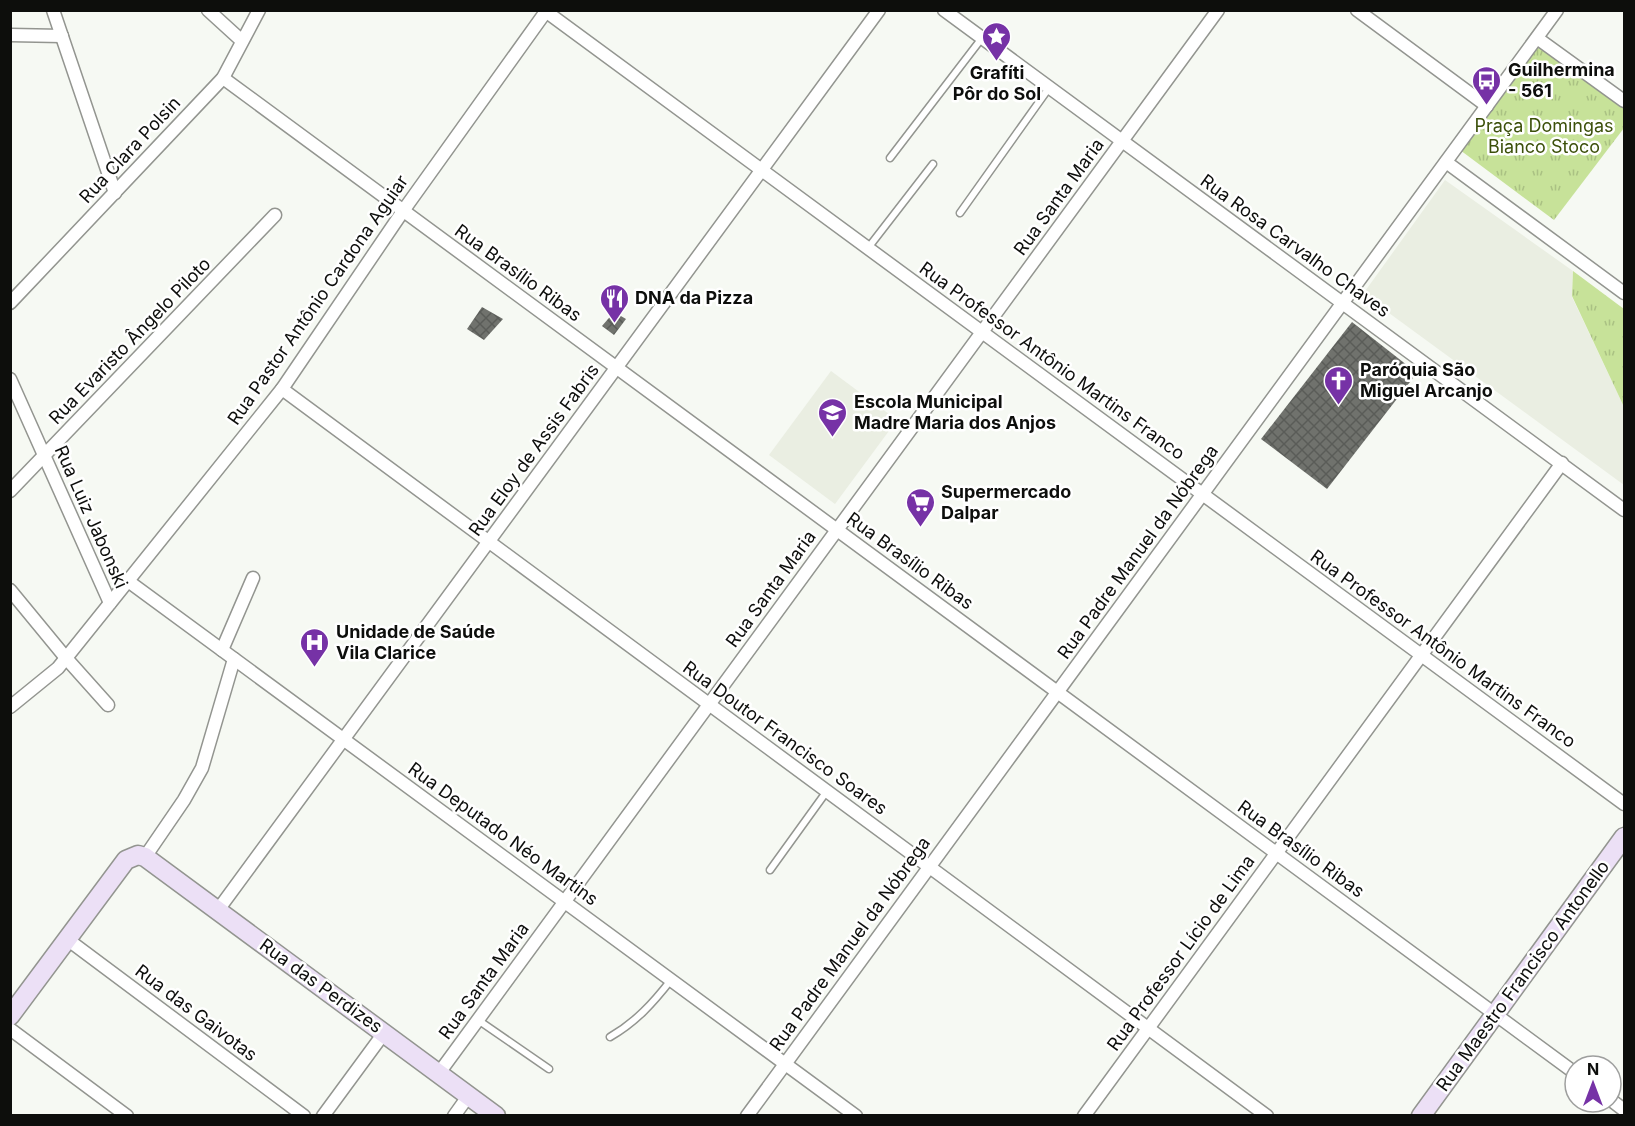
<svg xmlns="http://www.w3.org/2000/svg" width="1635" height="1126" font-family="Inter,sans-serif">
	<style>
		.built { fill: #eaeee2 }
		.park { fill: url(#park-tufts) }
		.building { fill: url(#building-cross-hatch) }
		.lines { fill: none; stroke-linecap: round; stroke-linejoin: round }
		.lane-casing { stroke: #939590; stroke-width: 9 }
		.street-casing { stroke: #939590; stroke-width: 15 }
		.secondary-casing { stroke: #939590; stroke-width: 21 }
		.lane { stroke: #fff; stroke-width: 6 }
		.street { stroke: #fff; stroke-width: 12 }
		.secondary { stroke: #ece0f6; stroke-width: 18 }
		.labels { text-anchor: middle; stroke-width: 5; stroke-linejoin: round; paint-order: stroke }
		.poi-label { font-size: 18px; font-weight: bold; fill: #0d0e0c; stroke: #fff; text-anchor: start }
		.park-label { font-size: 18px; fill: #3c500a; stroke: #fff }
		.street-label { font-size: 18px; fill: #0d0e0c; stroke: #fff }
	</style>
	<defs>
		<pattern id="park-tufts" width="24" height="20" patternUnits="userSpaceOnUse" patternTransform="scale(1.5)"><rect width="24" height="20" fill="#c7e299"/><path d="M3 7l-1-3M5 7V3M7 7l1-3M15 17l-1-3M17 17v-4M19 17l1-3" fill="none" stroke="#aac183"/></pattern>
		<pattern id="building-cross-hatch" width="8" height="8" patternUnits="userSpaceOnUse" patternTransform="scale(1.5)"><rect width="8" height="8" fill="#70726d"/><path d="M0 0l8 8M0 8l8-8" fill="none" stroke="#5a5c58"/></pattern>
	</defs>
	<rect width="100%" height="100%" fill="#f6f9f3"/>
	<!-- built -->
	<g class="built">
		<polygon points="1445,180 1573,271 1572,297 1624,407 1624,485 1363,294"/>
		<polygon points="831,371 897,420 835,504 769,455"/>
	</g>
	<!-- park -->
	<g class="park">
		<polygon points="1540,45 1624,109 1624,128 1554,220 1460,150"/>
		<polygon points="1573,271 1624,309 1624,407 1572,296"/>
	</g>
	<!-- building -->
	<g class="building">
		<polygon points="482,307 503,319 484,340 467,329"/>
		<polygon points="614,312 626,319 614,335 602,326"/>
		<polygon points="1352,322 1417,373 1327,489 1261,439"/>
	</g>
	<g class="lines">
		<defs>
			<g id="lane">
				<polyline points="890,158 982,38"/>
				<polyline points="960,213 1049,88"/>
				<polyline points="868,248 933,164"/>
				<polyline points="770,870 827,791"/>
				<polyline points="478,1020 549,1069"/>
				<path d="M610,1037C636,1022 653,1003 671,980"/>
			</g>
			<g id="street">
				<polyline points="53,10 115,193"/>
				<polyline points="208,10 242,41"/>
				<polyline points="544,10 1624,804"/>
				<polyline points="944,10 1624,510"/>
				<polyline points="1357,10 1487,106"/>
				<polyline points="10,35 62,36"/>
				<polyline points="1537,38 1624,101"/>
				<polyline points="223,78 1575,1073"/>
				<polyline points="1446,162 1624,293"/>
				<polyline points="10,303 223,78 259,10"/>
				<polyline points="10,379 110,603"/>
				<polyline points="282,389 1267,1116"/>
				<polyline points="10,491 275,215"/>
				<polyline points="128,581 856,1116"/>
				<polyline points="10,590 66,658 108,705"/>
				<polyline points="222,650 253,578"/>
				<polyline points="10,707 58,668 282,389 403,211 547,10"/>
				<polyline points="145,857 184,800 202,768 234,659"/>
				<polyline points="218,910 879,10"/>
				<polyline points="67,939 304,1116"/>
				<polyline points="10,1029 127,1116"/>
				<polyline points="439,1073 1218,10"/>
				<polyline points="1611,1100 1624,1110"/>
				<polyline points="323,1116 384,1033"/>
				<polyline points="454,1116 469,1095"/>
				<polyline points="747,1116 1557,10"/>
				<polyline points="1084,1116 1562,463"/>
			</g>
			<g id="secondary">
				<polyline points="10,1016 126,860 138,855 145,857 496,1116"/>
				<polyline points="1421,1116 1624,837"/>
			</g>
		</defs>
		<!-- lane casing -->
		<use href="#lane" class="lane-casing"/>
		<!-- street casing -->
		<use href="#street" class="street-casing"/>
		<!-- secondary casing -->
		<use href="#secondary" class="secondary-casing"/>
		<!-- lane -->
		<use href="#lane" class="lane"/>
		<!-- street -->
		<use href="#street" class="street"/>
		<!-- secondary -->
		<use href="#secondary" class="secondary"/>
	</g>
	<!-- icons -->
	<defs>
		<symbol id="sight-pin" viewBox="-11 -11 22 30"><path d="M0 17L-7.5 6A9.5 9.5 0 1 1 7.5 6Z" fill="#7632a6" stroke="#fff"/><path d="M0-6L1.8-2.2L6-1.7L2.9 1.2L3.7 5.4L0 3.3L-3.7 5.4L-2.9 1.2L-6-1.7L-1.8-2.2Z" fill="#fff"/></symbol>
		<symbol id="bus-pin" viewBox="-11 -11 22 30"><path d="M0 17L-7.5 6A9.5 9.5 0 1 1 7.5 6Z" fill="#7632a6" stroke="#fff"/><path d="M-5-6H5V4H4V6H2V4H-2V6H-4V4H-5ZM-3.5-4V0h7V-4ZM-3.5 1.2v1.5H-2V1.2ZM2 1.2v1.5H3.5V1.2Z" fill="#fff"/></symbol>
		<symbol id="restaurant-pin" viewBox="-11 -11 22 30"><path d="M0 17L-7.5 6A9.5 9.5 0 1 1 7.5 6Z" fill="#7632a6" stroke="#fff"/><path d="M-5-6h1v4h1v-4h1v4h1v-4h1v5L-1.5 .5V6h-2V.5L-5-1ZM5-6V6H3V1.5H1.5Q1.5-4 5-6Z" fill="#fff"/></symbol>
		<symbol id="church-pin" viewBox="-11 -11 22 30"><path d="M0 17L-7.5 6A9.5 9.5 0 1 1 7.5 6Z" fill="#7632a6" stroke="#fff"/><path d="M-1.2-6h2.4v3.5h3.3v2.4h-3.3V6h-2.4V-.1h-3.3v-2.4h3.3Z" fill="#fff"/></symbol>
		<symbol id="school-pin" viewBox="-11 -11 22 30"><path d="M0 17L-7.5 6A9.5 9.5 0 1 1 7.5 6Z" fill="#7632a6" stroke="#fff"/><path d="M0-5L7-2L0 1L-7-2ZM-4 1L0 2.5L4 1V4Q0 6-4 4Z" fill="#fff"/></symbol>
		<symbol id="supermarket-pin" viewBox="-11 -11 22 30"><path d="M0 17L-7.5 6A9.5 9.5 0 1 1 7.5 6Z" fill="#7632a6" stroke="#fff"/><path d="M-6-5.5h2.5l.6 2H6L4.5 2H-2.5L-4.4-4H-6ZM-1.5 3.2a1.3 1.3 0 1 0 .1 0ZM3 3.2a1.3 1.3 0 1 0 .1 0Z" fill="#fff"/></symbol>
		<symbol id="hospital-pin" viewBox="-11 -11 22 30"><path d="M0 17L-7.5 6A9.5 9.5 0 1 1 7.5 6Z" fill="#7632a6" stroke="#fff"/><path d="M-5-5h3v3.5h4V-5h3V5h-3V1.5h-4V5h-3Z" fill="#fff"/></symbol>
	</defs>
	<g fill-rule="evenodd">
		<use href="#sight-pin" x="980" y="20" width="33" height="45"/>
		<use href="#bus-pin" x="1470" y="64" width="33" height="45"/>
		<use href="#restaurant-pin" x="598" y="282" width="33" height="45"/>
		<use href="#church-pin" x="1322" y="364" width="33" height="45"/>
		<use href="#school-pin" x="816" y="396" width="33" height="45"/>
		<use href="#supermarket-pin" x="904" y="486" width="33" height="45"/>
		<use href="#hospital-pin" x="298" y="626" width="33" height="45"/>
	</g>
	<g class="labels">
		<!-- poi labels -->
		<g class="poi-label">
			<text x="1508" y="76">Guilhermina<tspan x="1508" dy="21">- 561</tspan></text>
			<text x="997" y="79" text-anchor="middle">Grafíti<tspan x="997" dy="21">Pôr do Sol</tspan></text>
			<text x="635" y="304">DNA da Pizza</text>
			<text x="1360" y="376">Paróquia São<tspan x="1360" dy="21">Miguel Arcanjo</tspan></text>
			<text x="854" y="408">Escola Municipal<tspan x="854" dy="21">Madre Maria dos Anjos</tspan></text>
			<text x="941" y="498">Supermercado<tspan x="941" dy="21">Dalpar</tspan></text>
			<text x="336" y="638">Unidade de Saúde<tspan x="336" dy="21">Vila Clarice</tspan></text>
		</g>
		<!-- park labels -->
		<g class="park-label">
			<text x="1544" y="132">Praça Domingas<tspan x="1544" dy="21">Bianco Stoco</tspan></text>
		</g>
		<!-- street labels -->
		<g class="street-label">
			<text transform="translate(130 150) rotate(-47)" y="6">Rua Clara Polsin</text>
			<text transform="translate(1059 197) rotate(-54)" y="6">Rua Santa Maria</text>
			<text transform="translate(1295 246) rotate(36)" y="6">Rua Rosa Carvalho Chaves</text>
			<text transform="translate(518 273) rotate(36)" y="6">Rua Brasílio Ribas</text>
			<text transform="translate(318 300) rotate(-55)" y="6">Rua Pastor Antônio Cardona Aguiar</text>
			<text transform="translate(130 341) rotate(-46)" y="6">Rua Evaristo Ângelo Piloto</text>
			<text transform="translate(1052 361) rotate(36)" y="6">Rua Professor Antônio Martins Franco</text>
			<text transform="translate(534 450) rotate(-54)" y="6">Rua Eloy de Assis Fabris</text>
			<text transform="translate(91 517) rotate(66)" y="6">Rua Luiz Jabonski</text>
			<text transform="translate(1138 552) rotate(-54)" y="6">Rua Padre Manuel da Nóbrega</text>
			<text transform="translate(910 561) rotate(36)" y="6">Rua Brasílio Ribas</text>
			<text transform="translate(771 589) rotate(-54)" y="6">Rua Santa Maria</text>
			<text transform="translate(1443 649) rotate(36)" y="6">Rua Professor Antônio Martins Franco</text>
			<text transform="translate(785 738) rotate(36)" y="6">Rua Doutor Francisco Soares</text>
			<text transform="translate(503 834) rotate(36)" y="6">Rua Deputado Néo Martins</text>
			<text transform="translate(1301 849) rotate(36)" y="6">Rua Brasílio Ribas</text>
			<text transform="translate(850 944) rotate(-54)" y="6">Rua Padre Manuel da Nóbrega</text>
			<text transform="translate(1181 953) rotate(-54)" y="6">Rua Professor Lício de Lima</text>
			<text transform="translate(1523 976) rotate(-54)" y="6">Rua Maestro Francisco Antonello</text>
			<text transform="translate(484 981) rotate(-54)" y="6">Rua Santa Maria</text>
			<text transform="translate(321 986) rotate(36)" y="6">Rua das Perdizes</text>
			<text transform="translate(196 1013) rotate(37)" y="6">Rua das Gaivotas</text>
		</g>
	</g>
	<!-- border -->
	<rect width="1635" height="1126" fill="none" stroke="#0d0e0c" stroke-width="24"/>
	<!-- north arrow -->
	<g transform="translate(1593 1084)"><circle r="28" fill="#ffffff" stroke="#9e9f9e" stroke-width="1.5"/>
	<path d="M0-4.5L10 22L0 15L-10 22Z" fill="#7632a6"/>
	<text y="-9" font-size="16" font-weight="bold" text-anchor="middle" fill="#0d0e0c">N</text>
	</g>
</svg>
